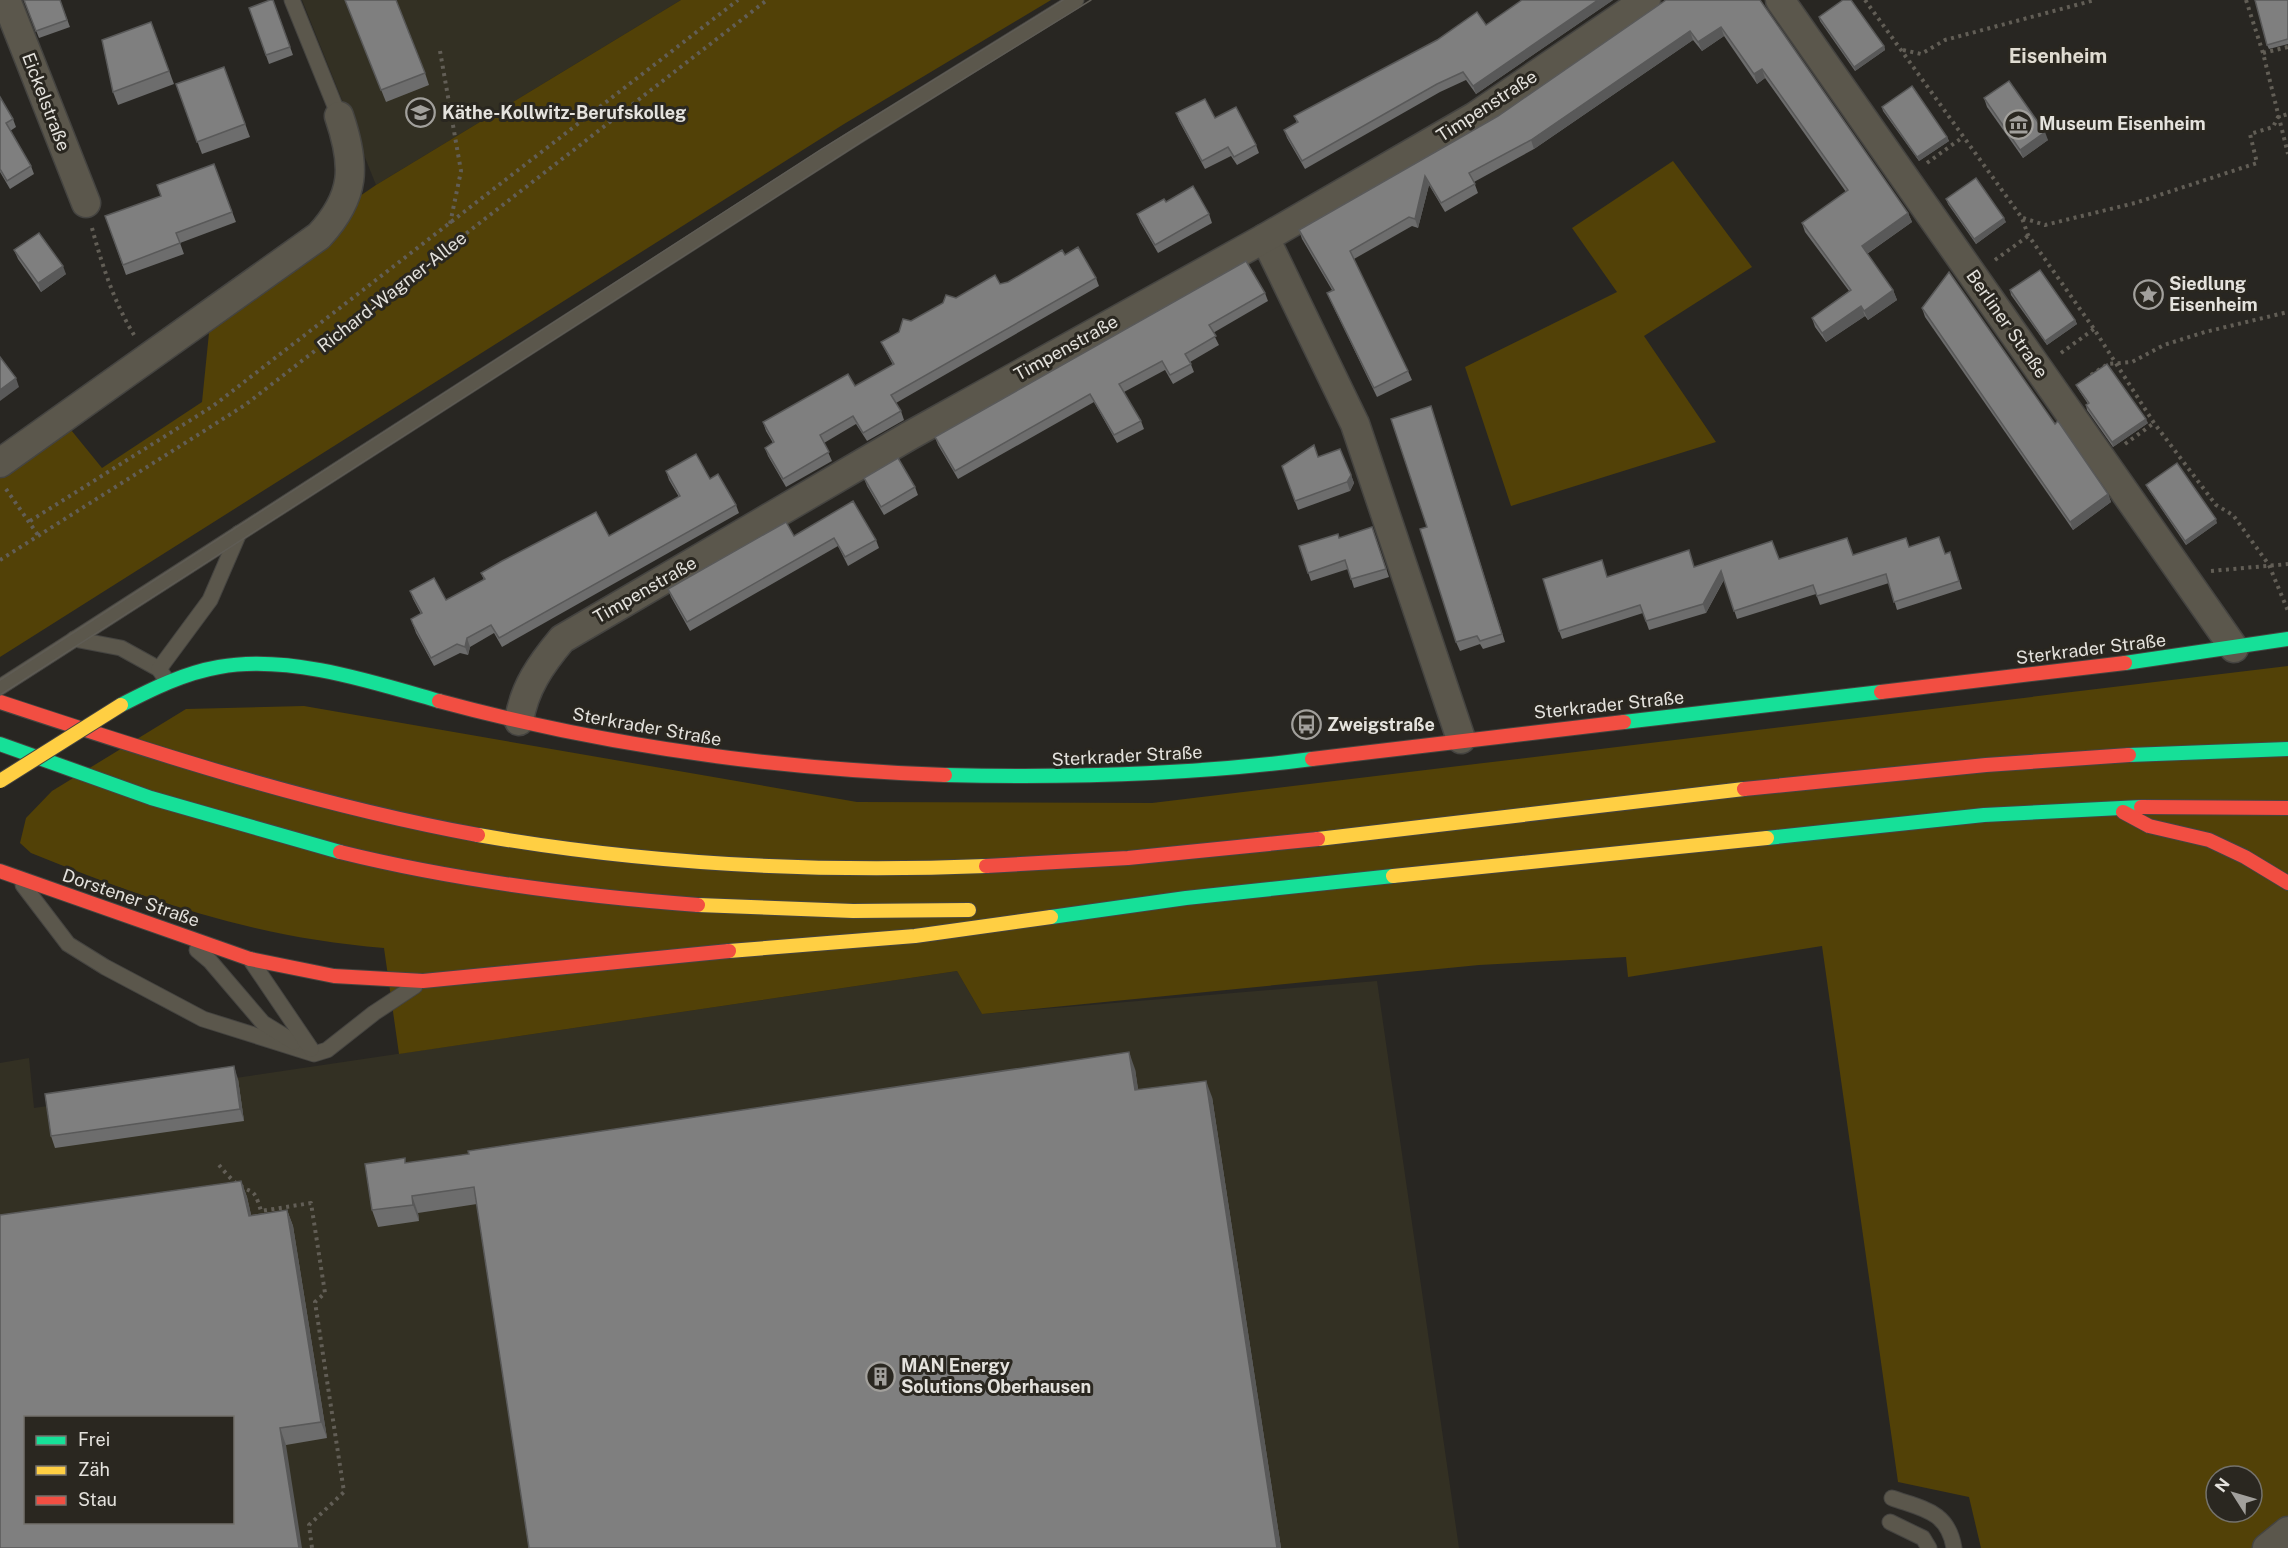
<svg xmlns="http://www.w3.org/2000/svg" width="2288" height="1548" font-family="'Public Sans',sans-serif">
	<style>
		.built { fill: #333023; fill-rule: evenodd }
		.green { fill: #524107; fill-rule: evenodd }
		.lines { fill: none; stroke-linecap: round; stroke-linejoin: round }
		.lane-casing { stroke: #454441; stroke-width: 17 }
		.street-casing { stroke: #454441; stroke-width: 31 }
		.fast-casing { stroke: #454441; stroke-width: 16 }
		.slow-casing { stroke: #454441; stroke-width: 16 }
		.jam-casing { stroke: #454441; stroke-width: 16 }
		.path { stroke: #625e56; stroke-width: 4; stroke-dasharray: 3 4.5; stroke-linecap: butt }
		.lane { stroke: #5b574c; stroke-width: 15 }
		.street { stroke: #5b574c; stroke-width: 28 }
		.fast { stroke: #16e098; stroke-width: 14 }
		.slow { stroke: #ffcf43; stroke-width: 14 }
		.jam { stroke: #f24e42; stroke-width: 14 }
		.tram { stroke: #5f5c55; stroke-width: 1.5 }
		.slow-bridge-casing { stroke: #454441; stroke-width: 16; stroke-linecap: butt }
		.slow-bridge { stroke: #ffcf43; stroke-width: 14 }
		.wall { fill: #6d6d6d }
		.shaded-wall { fill: #595959 }
		.building { fill: #7f7f7f; stroke: #595959; stroke-width: 1.5; fill-rule: evenodd }
		.labels { text-anchor: middle; stroke-width: 6; stroke-linejoin: round; paint-order: stroke }
		.street-label { font-size: 18px; fill: #e4e2dd; stroke: #2a2720 }
		.poi-label { font-size: 18px; font-weight: bold; fill: #e4e2dd; stroke: #2a2720; text-anchor: start }
		.neighbourhood-label { font-size: 20px; font-weight: bold; fill: #e0dcd2; stroke: #2a2720 }
	</style>
	<rect width="100%" height="100%" fill="#282622"/>
	<!-- built -->
	<g class="built">
		<polygon points="302,0 681,0 376,185"/>
		<path d="M957,971L982,1014L1377,981L1459,1548H0V1063L29,1058L34,1108ZM26,1418H232V1522H26Z"/>
	</g>
	<!-- green -->
	<g class="green">
		<polygon points="681,0 1051,0 844,124 0,657 0,457 58,414 102,468 202,402 209,333 234,282 376,185"/>
		<polygon points="1673,161 1752,267 1644,336 1716,442 1511,506 1465,367 1617,292 1572,228"/>
		<path d="M2288,666V1548H1981L1969,1497L1898,1482L1822,946L1628,977L1626,957L1479,965L982,1014L957,971L399,1054L384,948C255,938 150,901 31,853L20,843L26,818L52,791L186,709L304,706L857,802L1152,803ZM2216,1476H2252V1512H2216Z"/>
	</g>
	<g class="lines">
		<defs>
			<g id="lane">
				<polyline points="292,0 339,116"/>
				<polyline points="74,639 121,648 159,669"/>
				<polyline points="167,681 159,669 210,600 239,533"/>
				<polyline points="0,687 851,140 1076,0"/>
				<polyline points="23,885 68,944 105,967 203,1019 314,1054 327,1050 374,1013 415,986"/>
				<polyline points="197,950 210,961 263,1023 294,1042"/>
				<polyline points="252,962 311,1049"/>
				<path d="M1892,1498C1923,1509 1948,1511 1954,1548"/>
				<polyline points="1890,1522 1923,1538 1929,1548"/>
			</g>
			<g id="street">
				<polyline points="6,0 86,203"/>
				<polyline points="1780,0 2234,648"/>
				<polyline points="1265,238 1355,424 1461,739"/>
				<path d="M0,463L319,236C356,196 356,166 339,116"/>
				<path d="M519,721C524,688 541,664 562,639L909,436L1265,238L1474,117L1646,0"/>
				<polyline points="2267,1548 2288,1531"/>
			</g>
			<g id="fast">
				<polyline points="2125,663 2288,639"/>
				<path d="M121,705C152,689 184,673 219,667C288,654 373,682 439,701"/>
				<polyline points="1624,722 1881,692"/>
				<polyline points="0,744 151,798 340,852"/>
				<polyline points="2129,755 2288,749"/>
				<path d="M945,775C1068,778 1190,775 1312,759"/>
				<polyline points="1767,838 1984,815 2141,807"/>
				<polyline points="1051,917 1186,898 1393,876"/>
			</g>
			<g id="slow">
				<path d="M478,835C645,864 817,873 986,866"/>
				<polyline points="1318,839 1744,789"/>
				<polyline points="1393,876 1767,838"/>
				<polyline points="698,905 853,911 969,910"/>
				<polyline points="729,951 915,936 1051,917"/>
			</g>
			<g id="jam">
				<polyline points="1881,692 2125,663"/>
				<path d="M439,701C605,746 773,769 945,775"/>
				<path d="M0,702C157,754 315,805 478,835"/>
				<polyline points="1312,759 1624,722"/>
				<polyline points="1744,789 1986,765 2129,755"/>
				<polyline points="2141,807 2288,808"/>
				<polyline points="2123,812 2149,826 2209,840 2245,857 2288,883"/>
				<path d="M340,852C457,881 578,896 698,905"/>
				<polyline points="986,866 1128,858 1318,839"/>
				<polyline points="0,871 250,959"/>
				<polyline points="250,959 334,976 423,981 729,951"/>
			</g>
		</defs>
		<!-- lane casing -->
		<use href="#lane" class="lane-casing"/>
		<!-- street casing -->
		<use href="#street" class="street-casing"/>
		<!-- fast casing -->
		<use href="#fast" class="fast-casing"/>
		<!-- slow casing -->
		<use href="#slow" class="slow-casing"/>
		<!-- jam casing -->
		<use href="#jam" class="jam-casing"/>
		<!-- path -->
		<g class="path">
			<polyline points="1865,0 2022,218 2028,235 2094,329 2154,423 2216,505 2233,515 2269,565 2288,611"/>
			<polyline points="2246,0 2263,53 2288,154"/>
			<polyline points="1903,50 1921,54 1945,40 2095,0"/>
			<polyline points="440,51 461,171 450,224"/>
			<polyline points="2263,53 2288,47"/>
			<polyline points="1927,163 1963,137"/>
			<polyline points="2023,218 2045,225 2135,203 2257,163 2250,134 2273,127 2278,117 2288,114"/>
			<path d="M92,228C102,265 114,302 134,335"/>
			<polyline points="1995,260 2028,236"/>
			<polyline points="2061,353 2094,329"/>
			<polyline points="2091,375 2108,364 2132,362 2164,345 2205,332 2288,312"/>
			<polyline points="2125,444 2154,423"/>
			<polyline points="6,489 38,535"/>
			<polyline points="30,521 213,406 738,0"/>
			<polyline points="0,560 245,405 767,0"/>
			<polyline points="2211,571 2288,564"/>
			<path d="M219,1165C224,1171 230,1178 236,1183C254,1196 253,1185 261,1211L311,1203L325,1293L315,1302L344,1492L309,1525L312,1548"/>
		</g>
		<!-- lane -->
		<use href="#lane" class="lane"/>
		<!-- street -->
		<use href="#street" class="street"/>
		<!-- fast -->
		<use href="#fast" class="fast"/>
		<!-- slow -->
		<use href="#slow" class="slow"/>
		<!-- jam -->
		<use href="#jam" class="jam"/>
		<!-- tram -->
		<g class="tram">
			<polyline points="0,680 822,149 1063,0"/>
			<polyline points="0,695 866,139 1091,0"/>
		</g>
		<defs>
			<polyline id="slow-bridge" points="0,781 121,705"/>
		</defs>
		<!-- slow-bridge casing -->
		<use href="#slow-bridge" class="slow-bridge-casing"/>
		<!-- slow-bridge -->
		<use href="#slow-bridge" class="slow-bridge"/>
	</g>
	<!-- wall -->
	<g class="wall">
		<polygon points="24,0 60,0 70,27 39,38"/>
		<polygon points="273,0 293,55 269,64 249,8"/>
		<polygon points="345,0 425,73 429,85 386,102"/>
		<polygon points="1522,0 1613,0 1476,94 1466,80 1440,92 1305,169 1287,138 1284,130 1297,123 1294,116 1486,25"/>
		<polygon points="1760,0 1908,213 1912,222 1867,254 1893,290 1897,300 1868,320 1865,316 1826,342 1815,327 1812,318 1849,291 1805,232 1802,223 1846,192 1765,78 1757,84 1724,36 1702,51 1693,40 1534,149 1474,182 1478,193 1445,212 1429,185 1418,228 1412,226 1354,259 1408,371 1412,380 1377,397 1331,302 1327,293 1332,290 1302,239 1299,230 1498,116"/>
		<polygon points="2288,0 2288,44 2269,49 2267,45"/>
		<polygon points="1819,17 1884,46 1885,50 1855,71 1820,21"/>
		<polygon points="151,22 174,84 118,105 113,92"/>
		<polygon points="224,67 250,137 202,154 176,84"/>
		<polygon points="0,97 13,119 16,127 10,131 31,166 34,174 10,189 0,172"/>
		<polygon points="1984,98 2048,140 2023,158 1987,107"/>
		<polygon points="1882,107 1947,137 1949,141 1919,161 1883,111"/>
		<polygon points="1176,113 1215,118 1256,145 1259,153 1237,165 1231,156 1205,169 1179,121"/>
		<polygon points="214,164 236,222 180,243 184,254 126,275 105,216 161,196"/>
		<polygon points="1946,199 2006,222 1976,244 1948,204"/>
		<polygon points="1166,202 1209,214 1212,223 1158,253 1140,222 1137,214"/>
		<polygon points="14,250 66,274 41,292 18,259"/>
		<polygon points="1065,255 1096,278 1099,286 896,403 901,411 904,420 867,441 856,424 824,443 832,461 786,487 768,456 765,448 773,443 766,431 763,422 855,386 893,365 885,350 881,342 899,332 911,321 956,298 1008,282"/>
		<polygon points="2010,290 2075,320 2077,324 2047,345 2011,295"/>
		<polygon points="1265,293 1268,301 1213,333 1219,345 1190,362 1194,372 1173,384 1165,370 1124,392 1141,421 1144,429 1117,443 1094,402 958,479 938,445 935,437"/>
		<polygon points="1922,308 2055,424 2108,494 2111,502 2073,530 1925,317"/>
		<polygon points="2076,385 2148,423 2113,447 2087,410 2086,405 2088,404 2078,389"/>
		<polygon points="1434,415 1505,642 1483,649 1480,644 1460,651 1456,642 1427,527"/>
		<polygon points="1318,457 1351,475 1354,483 1350,491 1298,510 1282,466"/>
		<polygon points="666,471 710,479 736,505 739,513 502,647 494,633 470,647 468,655 460,653 434,666 416,633 411,619 421,614 413,599 410,591 446,600 484,580 481,573 609,536 679,497 669,480"/>
		<polygon points="864,478 915,487 918,495 884,515 867,486"/>
		<polygon points="2146,485 2217,523 2186,545 2148,489"/>
		<polygon points="1372,527 1389,577 1354,588 1348,569 1311,581 1299,546 1339,538"/>
		<polygon points="794,536 876,540 879,548 848,566 838,546 690,631 671,597 668,589"/>
		<polygon points="1909,547 1945,554 1950,552 1962,589 1897,610 1889,583 1820,605 1816,594 1737,619 1724,580 1706,613 1649,630 1643,613 1562,639 1559,631 1608,577 1695,567 1779,559 1853,555"/>
		<polygon points="1135,1069 1138,1090 1212,1097 1281,1548 529,1548 477,1204 418,1213 419,1221 378,1227 372,1210 407,1163"/>
		<polygon points="238,1079 244,1121 55,1148 51,1136"/>
		<polygon points="241,1181 247,1197 251,1215 287,1210 293,1226 327,1438 286,1445 0,1548"/>
	</g>
	<!-- shaded-wall -->
	<g class="shaded-wall">
		<polygon points="1598,0 1613,0 1476,94 1473,86"/>
		<polygon points="1721,27 1724,36 1702,51 1698,42"/>
		<polygon points="1690,31 1693,40 1534,149 1531,140"/>
		<polygon points="1884,46 1885,50 1855,71 1854,67"/>
		<polygon points="1762,69 1765,78 1757,84 1754,74"/>
		<polygon points="2045,132 2048,140 2023,158 2020,150"/>
		<polygon points="1947,137 1949,141 1919,161 1917,157"/>
		<polygon points="1425,176 1429,185 1418,228 1415,219"/>
		<polygon points="1908,213 1912,222 1865,255 1862,246"/>
		<polygon points="2004,218 2006,222 1976,244 1974,239"/>
		<polygon points="63,266 66,274 41,292 38,283"/>
		<polygon points="1893,290 1897,300 1868,320 1864,311"/>
		<polygon points="1861,306 1865,316 1826,342 1822,333"/>
		<polygon points="2075,320 2077,324 2047,345 2045,341"/>
		<polygon points="16,378 19,387 0,401 0,390"/>
		<polygon points="2146,419 2148,423 2113,447 2112,442"/>
		<polygon points="1351,475 1354,483 1350,491 1347,482"/>
		<polygon points="2108,494 2111,502 2073,530 2070,522"/>
		<polygon points="2216,519 2217,523 2186,545 2185,541"/>
		<polygon points="1721,571 1724,579 1706,613 1703,604"/>
		<polygon points="467,638 470,647 468,655 465,647"/>
		<polygon points="1129,1052 1135,1069 1141,1107 1135,1090"/>
		<polygon points="234,1066 238,1079 244,1121 240,1109"/>
		<polygon points="1206,1081 1212,1097 1281,1548 1277,1548"/>
		<polygon points="241,1181 247,1197 255,1232 249,1216"/>
		<polygon points="412,1196 418,1213 419,1221 413,1205"/>
		<polygon points="287,1210 293,1226 327,1438 321,1422"/>
		<polygon points="280,1428 286,1445 302,1548 299,1548"/>
	</g>
	<!-- building -->
	<g class="building">
		<polygon points="24,0 60,0 67,20 36,31"/>
		<polygon points="270,0 273,0 290,47 266,55 249,8"/>
		<polygon points="345,0 396,0 425,73 381,90"/>
		<polygon points="1522,0 1598,0 1473,86 1463,72 1437,84 1302,161 1284,130 1298,122 1294,116 1437,40 1477,12 1486,25"/>
		<polygon points="1666,0 1760,0 1908,213 1862,246 1893,290 1864,311 1861,306 1822,333 1812,318 1851,290 1802,223 1848,190 1762,69 1754,74 1721,27 1698,42 1690,31 1531,140 1469,173 1475,184 1441,203 1425,176 1415,219 1409,217 1350,251 1408,371 1374,388 1327,293 1334,290 1299,230 1498,116"/>
		<polygon points="1843,0 1851,0 1884,46 1854,67 1819,17"/>
		<polygon points="2255,0 2288,0 2288,39 2267,45"/>
		<polygon points="151,22 169,71 113,92 102,40"/>
		<polygon points="224,67 245,124 197,142 176,84"/>
		<polygon points="2009,81 2045,132 2020,150 1984,98"/>
		<polygon points="1912,86 1947,137 1917,157 1882,107"/>
		<polygon points="0,97 13,119 6,123 31,166 7,181 0,169"/>
		<polygon points="1205,99 1215,118 1236,107 1256,145 1234,157 1228,147 1202,161 1176,113"/>
		<polygon points="214,164 232,212 176,233 180,243 123,265 105,216 161,196 157,185"/>
		<polygon points="1976,178 2004,218 1974,239 1946,199"/>
		<polygon points="1193,186 1209,214 1155,245 1137,214 1164,199 1166,202"/>
		<polygon points="39,233 63,266 38,283 14,250"/>
		<polygon points="1078,247 1096,278 891,395 901,411 863,433 853,416 820,435 829,452 783,479 765,448 774,442 763,422 848,374 855,386 894,364 881,342 899,332 903,319 911,321 943,303 946,295 956,298 995,275 1000,284 1008,282 1062,250 1065,255"/>
		<polygon points="1246,261 1265,293 1209,325 1216,336 1185,354 1191,364 1170,375 1162,361 1119,384 1141,421 1114,435 1090,394 955,471 935,437"/>
		<polygon points="2040,270 2075,320 2045,341 2010,290"/>
		<polygon points="1949,272 2055,424 2058,421 2108,494 2070,522 1922,308"/>
		<polygon points="0,357 16,378 0,390"/>
		<polygon points="2107,364 2146,419 2112,442 2086,405 2089,403 2076,385"/>
		<polygon points="1431,406 1502,634 1480,641 1477,636 1456,642 1420,529 1427,527 1391,419"/>
		<polygon points="1314,445 1318,457 1340,449 1351,475 1347,482 1295,501 1282,466"/>
		<polygon points="696,454 710,479 718,474 736,505 499,638 491,625 467,638 465,647 457,644 431,658 413,624 411,619 422,613 410,591 434,578 446,600 485,579 481,573 502,561 596,512 609,536 680,496 666,471"/>
		<polygon points="898,458 915,487 881,507 864,478"/>
		<polygon points="2177,463 2216,519 2185,541 2146,485"/>
		<polygon points="853,501 876,540 845,557 834,538 687,622 668,589 786,522 794,536"/>
		<polygon points="1372,527 1386,569 1351,579 1345,560 1308,573 1299,546 1338,534 1339,538"/>
		<polygon points="1939,537 1945,554 1950,552 1959,581 1894,602 1886,574 1817,596 1813,585 1734,611 1721,571 1703,604 1646,621 1640,605 1559,631 1543,579 1602,560 1607,577 1689,550 1694,567 1772,541 1779,559 1847,538 1853,555 1906,538 1909,547"/>
		<polygon points="1129,1052 1135,1090 1206,1081 1277,1548 529,1548 474,1187 412,1196 413,1205 372,1210 365,1164 405,1158 405,1163 469,1154 468,1151"/>
		<polygon points="234,1066 240,1109 51,1136 45,1094"/>
		<path d="M241,1181L249,1216L287,1210L321,1422L280,1428L299,1548H0V1215ZM26,1418H232V1522H26Z"/>
	</g>
	<!-- icons -->
	<defs>
		<symbol id="school-ring" viewBox="-11 -11 22 22"><circle r="9.5" fill="#2a2720" stroke="#a2a09c" stroke-width="1.5"/><path d="M0-5L7-2L0 1L-7-2ZM-4 1L0 2.5L4 1V4Q0 6-4 4Z" fill="#a2a09c"/></symbol>
		<symbol id="museum-ring" viewBox="-11 -11 22 22"><circle r="9.5" fill="#2a2720" stroke="#a2a09c" stroke-width="1.5"/><path d="M0-6L6-3V-2H-6V-3ZM-5-1h2V3h-2ZM-1-1h2V3h-2ZM3-1h2V3H3ZM-6 4H6V6H-6Z" fill="#a2a09c"/></symbol>
		<symbol id="sight-ring" viewBox="-11 -11 22 22"><circle r="9.5" fill="#2a2720" stroke="#a2a09c" stroke-width="1.5"/><path d="M0-6L1.8-2.2L6-1.7L2.9 1.2L3.7 5.4L0 3.3L-3.7 5.4L-2.9 1.2L-6-1.7L-1.8-2.2Z" fill="#a2a09c"/></symbol>
		<symbol id="bus-ring" viewBox="-11 -11 22 22"><circle r="9.5" fill="#2a2720" stroke="#a2a09c" stroke-width="1.5"/><path d="M-5-6H5V4H4V6H2V4H-2V6H-4V4H-5ZM-3.5-4V0h7V-4ZM-3.5 1.2v1.5H-2V1.2ZM2 1.2v1.5H3.5V1.2Z" fill="#a2a09c"/></symbol>
		<symbol id="building-ring" viewBox="-11 -11 22 22"><circle r="9.5" fill="#2a2720" stroke="#a2a09c" stroke-width="1.5"/><path d="M-4-6H4V6H1V3H-1V6H-4ZM-2.5-4.3h1.7v1.8h-1.7ZM.8-4.3h1.7v1.8H.8ZM-2.5-1h1.7V.8h-1.7ZM.8-1h1.7V.8H.8Z" fill="#a2a09c"/></symbol>
	</defs>
	<g fill-rule="evenodd">
		<use href="#school-ring" x="404" y="96" width="33" height="33"/>
		<use href="#museum-ring" x="2002" y="108" width="33" height="33"/>
		<use href="#sight-ring" x="2132" y="278" width="33" height="33"/>
		<use href="#bus-ring" x="1290" y="708" width="33" height="33"/>
		<use href="#building-ring" x="864" y="1360" width="33" height="33"/>
	</g>
	<g class="labels">
		<!-- street labels -->
		<g class="street-label">
			<text transform="translate(46 102) rotate(69)" y="6">Eickelstraße</text>
			<text transform="translate(1487 106) rotate(-33)" y="6">Timpenstraße</text>
			<text transform="translate(392 292) rotate(-38)" y="6">Richard-Wagner-Allee</text>
			<text transform="translate(2007 324) rotate(55)" y="6">Berliner Straße</text>
			<text transform="translate(1066 348) rotate(-29)" y="6">Timpenstraße</text>
			<text transform="translate(645 590) rotate(-30)" y="6">Timpenstraße</text>
			<text transform="translate(2091 649) rotate(-7)" y="6">Sterkrader Straße</text>
			<text transform="translate(1609 705) rotate(-6)" y="6">Sterkrader Straße</text>
			<text transform="translate(647 727) rotate(10)" y="6">Sterkrader Straße</text>
			<text transform="translate(1127 756) rotate(-3)" y="6">Sterkrader Straße</text>
			<text transform="translate(131 898) rotate(19)" y="6">Dorstener Straße</text>
		</g>
		<!-- poi labels -->
		<g class="poi-label">
			<text x="442" y="119">Käthe-Kollwitz-Berufskolleg</text>
			<text x="2039" y="130">Museum Eisenheim</text>
			<text x="2169" y="290">Siedlung<tspan x="2169" dy="21">Eisenheim</tspan></text>
			<text x="1327" y="731">Zweigstraße</text>
			<text x="901" y="1372">MAN Energy<tspan x="901" dy="21">Solutions Oberhausen</tspan></text>
		</g>
		<!-- neighbourhood labels -->
		<g class="neighbourhood-label">
			<text x="2058" y="63">Eisenheim</text>
		</g>
	</g>
	<!-- legend -->
	<rect x="24" y="1416" width="210" height="108" fill="#2a2720" stroke="#74726c" stroke-width="1.5"/>
	<rect x="36" y="1436" width="30" height="9" fill="#16e098" stroke="#74726c" stroke-width="1.5"/>
	<text x="78" y="1446" font-size="18" fill="#e4e2dd">Frei</text>
	<rect x="36" y="1466" width="30" height="9" fill="#ffcf43" stroke="#74726c" stroke-width="1.5"/>
	<text x="78" y="1476" font-size="18" fill="#e4e2dd">Zäh</text>
	<rect x="36" y="1496" width="30" height="9" fill="#f24e42" stroke="#74726c" stroke-width="1.5"/>
	<text x="78" y="1506" font-size="18" fill="#e4e2dd">Stau</text>
	<!-- north arrow -->
	<g transform="translate(2234 1494) rotate(307)"><circle r="28" fill="#2a2720" stroke="#74726c" stroke-width="1.5"/>
	<path d="M0-4.5L10 22L0 15L-10 22Z" fill="#a2a09c"/>
	<text y="-9" font-size="16" font-weight="bold" text-anchor="middle" fill="#e4e2dd">N</text>
	</g>
</svg>
